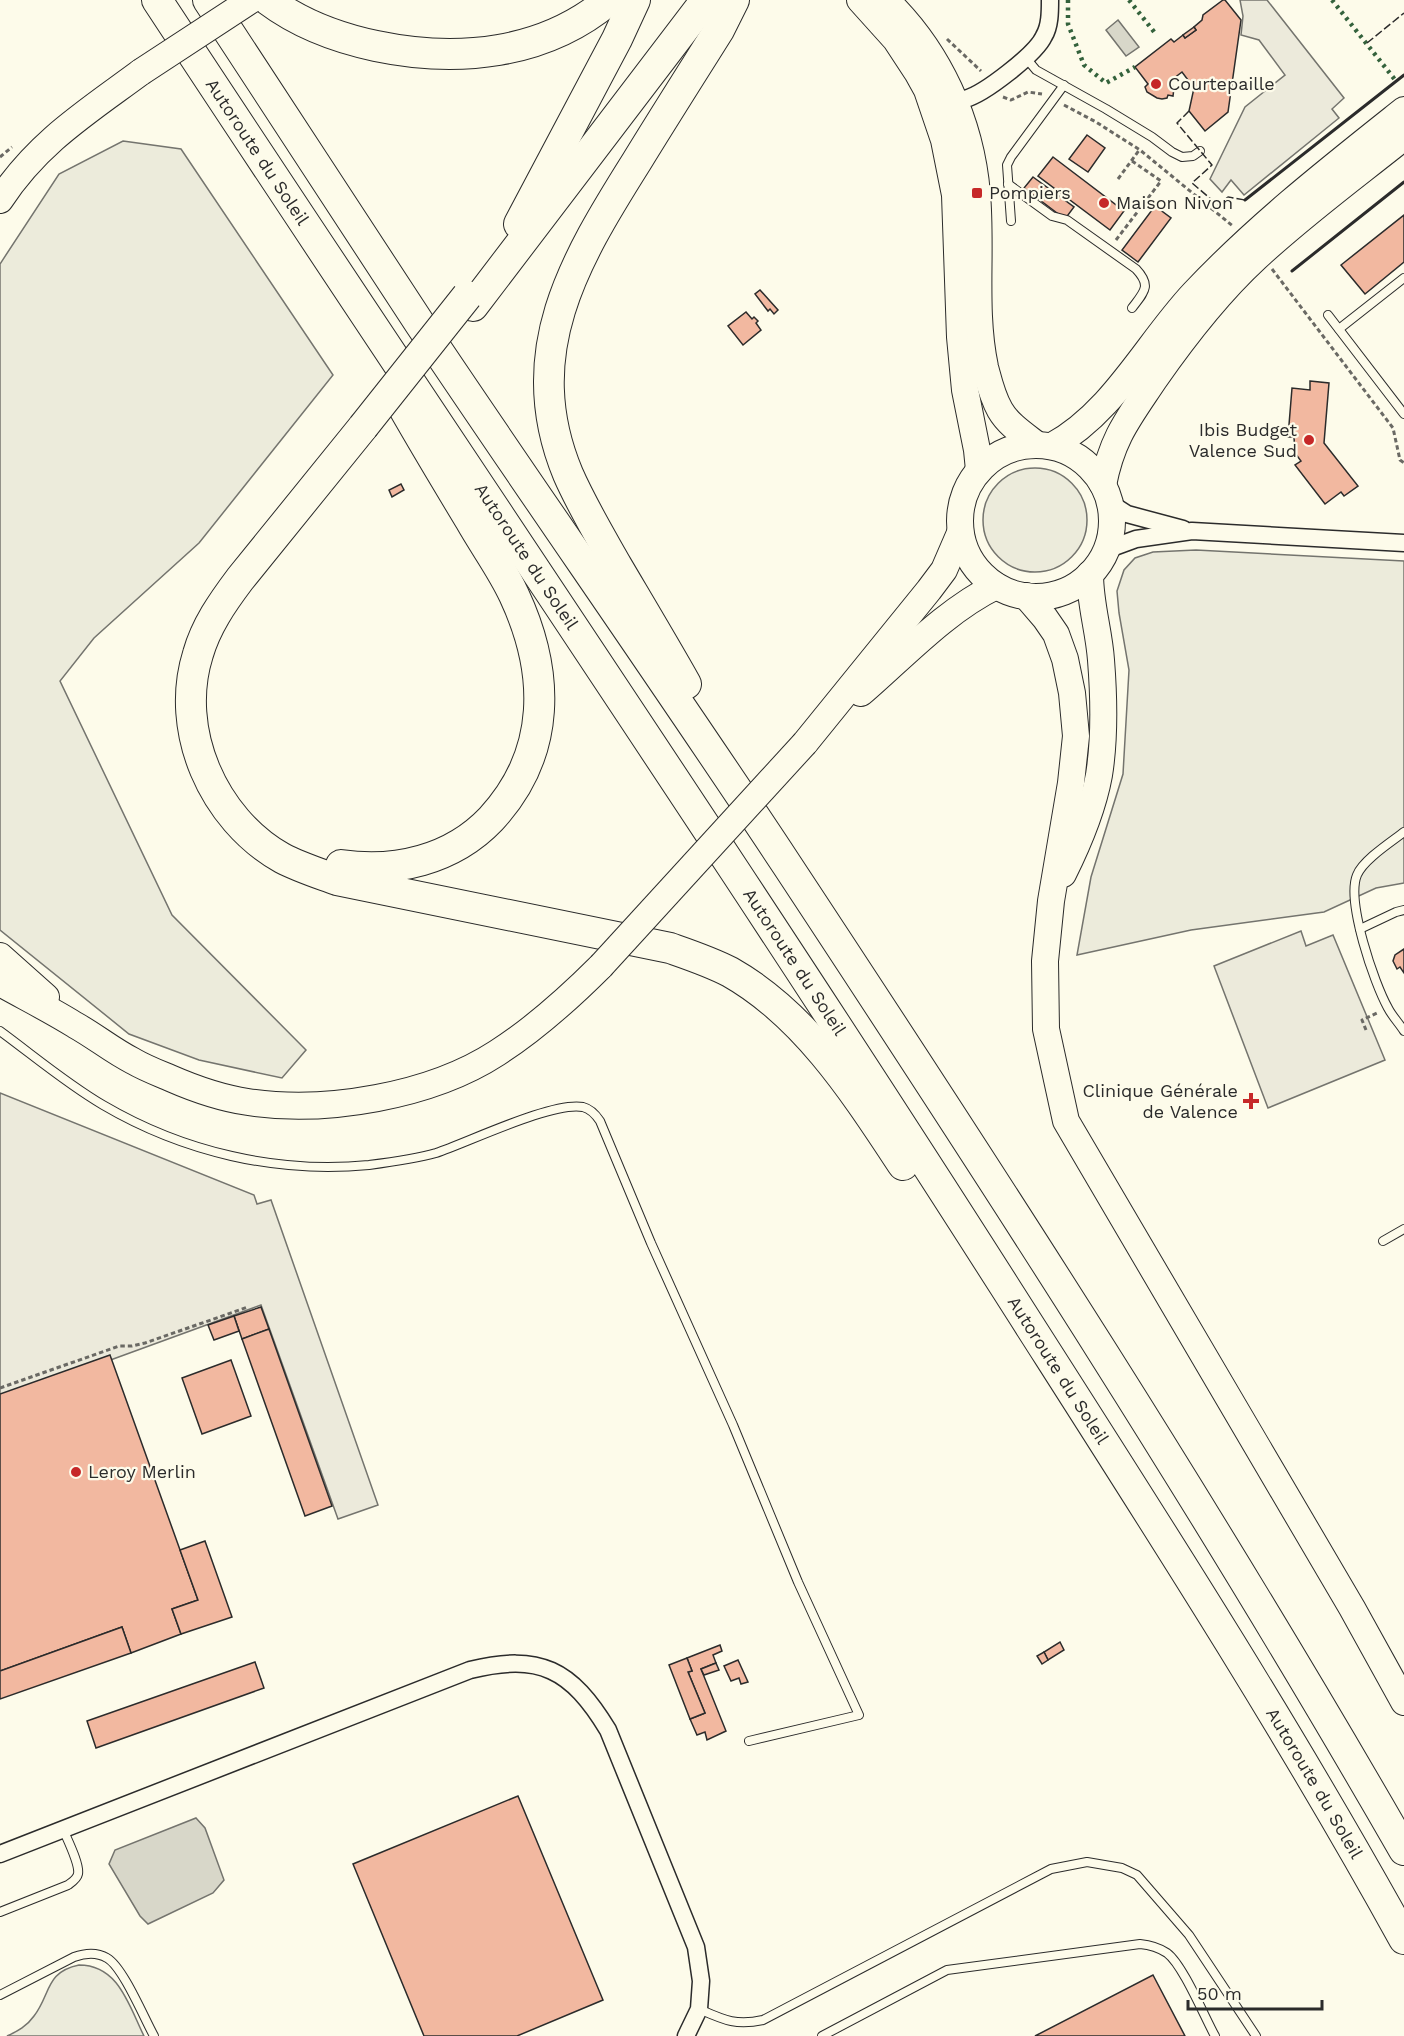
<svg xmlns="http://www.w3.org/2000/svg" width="1404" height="2036" font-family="'Work Sans',sans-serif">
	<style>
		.green { fill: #ecebdb; stroke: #74746e; stroke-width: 1.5 }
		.parking { fill: #eceadb; stroke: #74746e; stroke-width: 1.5 }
		.water { fill: #d8d7c9; stroke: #74746e; stroke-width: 1.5 }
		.building { fill: #f2b8a0; stroke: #2b2b2b; stroke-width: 1.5 }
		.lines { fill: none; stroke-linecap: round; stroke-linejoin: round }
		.lane-casing { stroke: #2b2b2b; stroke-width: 10 }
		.street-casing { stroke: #2b2b2b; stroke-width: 19 }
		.primary-casing { stroke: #2b2b2b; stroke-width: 28 }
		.highway-casing { stroke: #2b2b2b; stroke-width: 32 }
		.path { stroke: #6a6964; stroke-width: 3; stroke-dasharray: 4.5 3; stroke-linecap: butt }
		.lane { stroke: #fdfbea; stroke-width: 8 }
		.street { stroke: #fdfbea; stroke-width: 16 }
		.primary { stroke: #fdfbea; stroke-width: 26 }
		.highway { stroke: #fdfbea; stroke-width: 30 }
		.primary-bridge-casing { stroke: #2b2b2b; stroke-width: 28; stroke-linecap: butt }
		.highway-bridge-casing { stroke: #2b2b2b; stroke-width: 32; stroke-linecap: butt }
		.primary-bridge { stroke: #fdfbea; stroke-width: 26 }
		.highway-bridge { stroke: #fdfbea; stroke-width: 30 }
		.hedge { stroke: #34623c; stroke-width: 4.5; stroke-dasharray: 3 4.5; stroke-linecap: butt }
		.fence { stroke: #2b2b2b; stroke-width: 1.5; stroke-dasharray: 8 3; stroke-linecap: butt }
		.wall { stroke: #2b2b2b; stroke-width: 3 }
		.poi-dot { fill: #c62828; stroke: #fdfbea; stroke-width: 2 }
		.labels { text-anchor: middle; stroke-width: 4.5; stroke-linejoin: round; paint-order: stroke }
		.poi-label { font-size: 18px; fill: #2b2b2b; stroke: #fdfbea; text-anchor: start }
		.street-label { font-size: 18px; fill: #2b2b2b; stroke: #fdfbea }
	</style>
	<rect width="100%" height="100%" fill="#fdfbea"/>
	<!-- green -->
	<g class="green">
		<polygon points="123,141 181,149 333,375 199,543 94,638 60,681 172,915 306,1050 282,1078 199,1060 129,1034 0,930 0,264 59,174"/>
		<circle cx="1035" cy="520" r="52"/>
		<polygon points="1196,550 1404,561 1404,883 1376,888 1324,912 1191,930 1077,955 1091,877 1123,774 1129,670 1119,613 1117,591 1124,570 1135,558 1153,552"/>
		<path d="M79,1965C119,1965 129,2006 144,2036H7C18,2031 27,2026 34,2016C51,1994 45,1972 79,1965Z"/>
	</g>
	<!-- parking -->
	<g class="parking">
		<polygon points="1240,0 1267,0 1344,98 1332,109 1339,118 1244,195 1231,180 1222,192 1210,179 1245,107 1285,75 1259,40 1241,35 1243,16"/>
		<polygon points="1301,931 1306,946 1333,935 1385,1060 1268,1108 1214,966"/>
		<polygon points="0,1093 254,1195 257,1204 271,1200 378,1505 338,1519 261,1305 105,1362 0,1397"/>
	</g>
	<!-- water -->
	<g class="water">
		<polygon points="1118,20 1139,47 1126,56 1106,30"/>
		<polygon points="196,1818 205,1828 224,1880 213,1893 148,1924 140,1916 109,1864 115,1850"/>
	</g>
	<!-- building -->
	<g class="building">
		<polygon points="1223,0 1225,0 1241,20 1228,112 1205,131 1189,111 1194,88 1182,72 1169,82 1174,88 1173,96 1168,95 1167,98 1162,99 1157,98 1147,92 1145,87 1148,84 1135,67 1171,39 1174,42 1183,35 1185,38 1196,30 1194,27 1202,20 1203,15"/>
		<polygon points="1194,27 1196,30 1185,38 1183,35"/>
		<polygon points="1087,135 1105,148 1088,172 1069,159"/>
		<polygon points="1053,157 1124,211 1110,230 1038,176"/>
		<polygon points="1033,177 1074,207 1065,219 1024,188"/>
		<polygon points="1155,206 1171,218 1138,262 1122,250"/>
		<polygon points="1404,215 1404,262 1365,294 1341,265"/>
		<polygon points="760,290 778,310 774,314 770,309 768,311 755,294"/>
		<polygon points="746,312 752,319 754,317 758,321 756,323 761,330 743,345 728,326"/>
		<polygon points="1310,381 1329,383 1324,443 1358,486 1344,496 1341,492 1325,504 1295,465 1301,461 1295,453 1294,437 1288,437 1292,388 1310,390"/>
		<polygon points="401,484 404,490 392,497 389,490"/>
		<polygon points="1404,949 1404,973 1400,967 1397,969 1393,961 1395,955"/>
		<polygon points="261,1307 269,1329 242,1339 234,1316"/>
		<polygon points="234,1316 239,1331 214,1340 208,1325"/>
		<polygon points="269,1329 332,1506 305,1516 242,1339"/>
		<polygon points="110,1355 198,1600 172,1609 181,1634 131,1653 122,1627 0,1671 0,1394"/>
		<polygon points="231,1360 251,1416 202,1434 182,1378"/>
		<polygon points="205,1541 232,1617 181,1634 172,1609 198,1600 180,1550"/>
		<polygon points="122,1627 131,1653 0,1699 0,1671"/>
		<polygon points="1060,1642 1064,1650 1048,1660 1044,1652"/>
		<polygon points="720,1645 722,1651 713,1655 716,1663 701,1669 726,1731 707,1740 705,1732 697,1735 690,1719 705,1713 688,1672 692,1671 687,1658"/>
		<polygon points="1044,1652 1048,1660 1042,1664 1037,1656"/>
		<polygon points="687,1658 692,1671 688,1672 705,1713 690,1719 669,1665"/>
		<polygon points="738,1660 748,1682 741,1684 739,1678 731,1681 724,1666"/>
		<polygon points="255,1662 264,1688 96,1748 87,1721"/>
		<polygon points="716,1663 719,1670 704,1675 701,1669"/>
		<polygon points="518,1796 603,2000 517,2036 424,2036 353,1864"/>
		<polygon points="1153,1975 1185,2036 1035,2036"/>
	</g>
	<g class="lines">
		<defs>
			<g id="lane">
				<polyline points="1026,58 1036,70 1106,109 1152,137 1172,152 1182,157 1193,156 1200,151"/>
				<path d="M1008,184L1052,216L1067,220L1136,269C1152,286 1144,292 1132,308"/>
				<polyline points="1011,221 1007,165 1011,157 1064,85"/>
				<polyline points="1328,315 1404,414"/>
				<polyline points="1339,329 1404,278"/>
				<path d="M1404,832C1391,842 1363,860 1357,875C1346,901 1374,983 1388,1008C1392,1016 1399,1023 1404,1031"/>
				<polyline points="1360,929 1396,912 1404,910"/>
				<path d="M0,1031C34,1056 67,1084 103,1105C183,1152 277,1174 369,1165C392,1162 415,1159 436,1153C469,1142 553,1101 583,1107C591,1109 596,1115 600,1121L651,1243L733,1425L798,1582L859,1715L749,1741"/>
				<polyline points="1383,1241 1404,1229"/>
				<path d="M0,1912L68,1885C72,1882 77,1879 78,1874C80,1864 67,1839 63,1829"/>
				<path d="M0,1995L74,1957C85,1953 97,1952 107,1958C123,1967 144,2018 154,2036"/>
				<path d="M699,2009C724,2020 736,2026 763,2020L1051,1869L1087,1862L1122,1868L1137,1875L1189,1935L1256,2036"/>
				<path d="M822,2036L947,1970L1140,1944C1150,1945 1158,1947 1167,1953C1183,1965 1204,2016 1215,2036"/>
			</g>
			<g id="street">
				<path d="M947,102C953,100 959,100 965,99C984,94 1036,54 1044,36C1050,26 1050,12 1050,0"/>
				<polyline points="1110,503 1127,514 1183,529"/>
				<polyline points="1106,550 1136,539 1192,531 1404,543"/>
				<path d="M0,1854L470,1670C540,1653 571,1669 608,1730L696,1947L701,1981L699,2009L686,2036"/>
			</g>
			<g id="primary">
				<polyline points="860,0 896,40 917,72 927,90 944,140 955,195 960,337 965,390 977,450 979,470"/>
				<path d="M886,0C939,51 971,121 977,194C982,252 973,310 985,367C989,382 992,396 1000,410C1008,424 1023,434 1036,444"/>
				<path d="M0,200C38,142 87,112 141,72"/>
				<circle cx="1036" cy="521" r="76"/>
				<path d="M1052,446C1114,412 1147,343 1194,293C1258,225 1331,168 1404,110"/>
				<path d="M1103,485C1112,438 1128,419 1154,380C1184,337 1217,294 1256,258C1302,215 1354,177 1404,137"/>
				<polyline points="1026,596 1045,618 1056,634 1065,659 1072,693 1076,736 1071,783 1051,901 1045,961 1046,1029 1066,1121 1352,1608 1404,1702"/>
				<path d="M861,693C904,656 945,611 996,586"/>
				<polyline points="805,743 929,590 944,570 960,533"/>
				<path d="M1063,874C1078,844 1093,808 1099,775C1105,738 1104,698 1101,660C1099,631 1090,604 1090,574"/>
				<polyline points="0,956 46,997"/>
				<path d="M0,983C25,997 51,1010 75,1025C95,1036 113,1051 133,1061C145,1068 158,1073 170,1078C195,1089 221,1098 248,1102C325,1114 431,1096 497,1053C536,1028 569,998 601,966"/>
			</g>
			<g id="highway">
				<path id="s1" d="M157,0C439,429 729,854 1005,1287C1142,1502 1281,1716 1404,1939"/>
				<path d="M208,0C279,108 349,216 420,324C541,505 667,683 787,865C1000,1188 1211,1514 1404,1850"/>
				<path d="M268,0C300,24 338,38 376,46C457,63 544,55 609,0"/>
				<polyline points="519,224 617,39 635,0"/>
				<polyline points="473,306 706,0"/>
				<path d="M363,427L240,579C222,603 206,626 198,654C174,730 213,819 282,858C299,867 318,873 337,880L670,948C690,955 711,962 730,972C806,1015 856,1094 903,1165"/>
				<path d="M686,684C664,645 640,605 617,566C600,536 582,506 568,474C518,354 574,261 637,161C664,117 692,73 719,30L734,0"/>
				<path d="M341,865C395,873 452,860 491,819C552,753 550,672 514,595C502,569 484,545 470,520C444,477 418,434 394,391"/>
			</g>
		</defs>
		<!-- lane casing -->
		<use href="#lane" class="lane-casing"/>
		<!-- street casing -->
		<use href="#street" class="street-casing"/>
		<!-- primary casing -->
		<use href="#primary" class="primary-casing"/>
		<!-- highway casing -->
		<use href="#highway" class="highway-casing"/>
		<!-- path -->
		<g class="path">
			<polyline points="947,39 981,71"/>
			<polyline points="1003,97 1011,100 1028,92 1042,94"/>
			<polyline points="1064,105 1096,122 1140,150 1234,227"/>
			<polyline points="0,157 12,147"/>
			<polyline points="1118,179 1140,149"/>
			<polyline points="1116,240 1161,181 1132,161"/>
			<polyline points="1272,269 1393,428 1400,460 1404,463"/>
			<polyline points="1366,1030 1362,1020 1377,1013"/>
			<polyline points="0,1388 119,1346 132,1346 145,1343 248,1307"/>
		</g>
		<!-- lane -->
		<use href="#lane" class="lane"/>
		<!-- street -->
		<use href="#street" class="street"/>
		<!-- primary -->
		<use href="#primary" class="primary"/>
		<!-- highway -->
		<use href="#highway" class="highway"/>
		<defs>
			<g id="primary-bridge">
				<polyline points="141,72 251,0"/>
				<polyline points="601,966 805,743"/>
			</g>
			<polyline id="highway-bridge" points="363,427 467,296"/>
		</defs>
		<!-- primary-bridge casing -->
		<use href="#primary-bridge" class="primary-bridge-casing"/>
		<!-- highway-bridge casing -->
		<use href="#highway-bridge" class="highway-bridge-casing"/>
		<!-- primary-bridge -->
		<use href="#primary-bridge" class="primary-bridge"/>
		<!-- highway-bridge -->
		<use href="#highway-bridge" class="highway-bridge"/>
		<!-- hedge -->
		<g class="hedge">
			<polyline points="1068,0 1068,24 1084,65 1106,83 1135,67"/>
			<polyline points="1129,0 1155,33"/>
			<polyline points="1332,0 1396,81"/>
		</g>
		<!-- fence -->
		<g class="fence">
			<polyline points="1367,43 1404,13"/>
			<polyline points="1189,111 1177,123 1212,165 1192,183 1218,205 1228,197 1245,200"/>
		</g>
		<!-- wall -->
		<g class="wall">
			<polyline points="1245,200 1404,75"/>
			<polyline points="1292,271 1404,182"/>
		</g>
	</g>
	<!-- markers -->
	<g class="poi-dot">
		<circle cx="1156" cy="84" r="6"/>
		<rect x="971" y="187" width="12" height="12" rx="3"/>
		<circle cx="1104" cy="203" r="6"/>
		<circle cx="1309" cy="440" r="6"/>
		<path d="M1248 1092h6v6h6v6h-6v6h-6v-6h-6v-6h6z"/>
		<circle cx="76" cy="1472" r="6"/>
	</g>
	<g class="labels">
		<!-- poi labels -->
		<g class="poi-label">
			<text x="1168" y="90">Courtepaille</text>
			<text x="989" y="199">Pompiers</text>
			<text x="1116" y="209">Maison Nivon</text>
			<text x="1297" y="436" text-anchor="end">Ibis Budget<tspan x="1297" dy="21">Valence Sud</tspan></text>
			<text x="1238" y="1097" text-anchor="end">Clinique Générale<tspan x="1238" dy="21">de Valence</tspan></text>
			<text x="88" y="1478">Leroy Merlin</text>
		</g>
		<!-- street labels -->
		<g class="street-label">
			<text dy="6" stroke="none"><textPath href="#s1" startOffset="182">Autoroute du Soleil</textPath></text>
			<text dy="6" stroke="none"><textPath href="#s1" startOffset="668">Autoroute du Soleil</textPath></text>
			<text dy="6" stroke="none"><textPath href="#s1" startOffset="1154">Autoroute du Soleil</textPath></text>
			<text dy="6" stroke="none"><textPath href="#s1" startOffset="1640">Autoroute du Soleil</textPath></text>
			<text dy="6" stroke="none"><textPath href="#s1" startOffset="2126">Autoroute du Soleil</textPath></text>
		</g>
	</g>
	<!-- scale -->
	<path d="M1188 2000v9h134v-9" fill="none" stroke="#2b2b2b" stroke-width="3"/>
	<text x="1197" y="2000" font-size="18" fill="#2b2b2b" stroke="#fdfbea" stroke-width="4.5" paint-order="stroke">50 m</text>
</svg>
